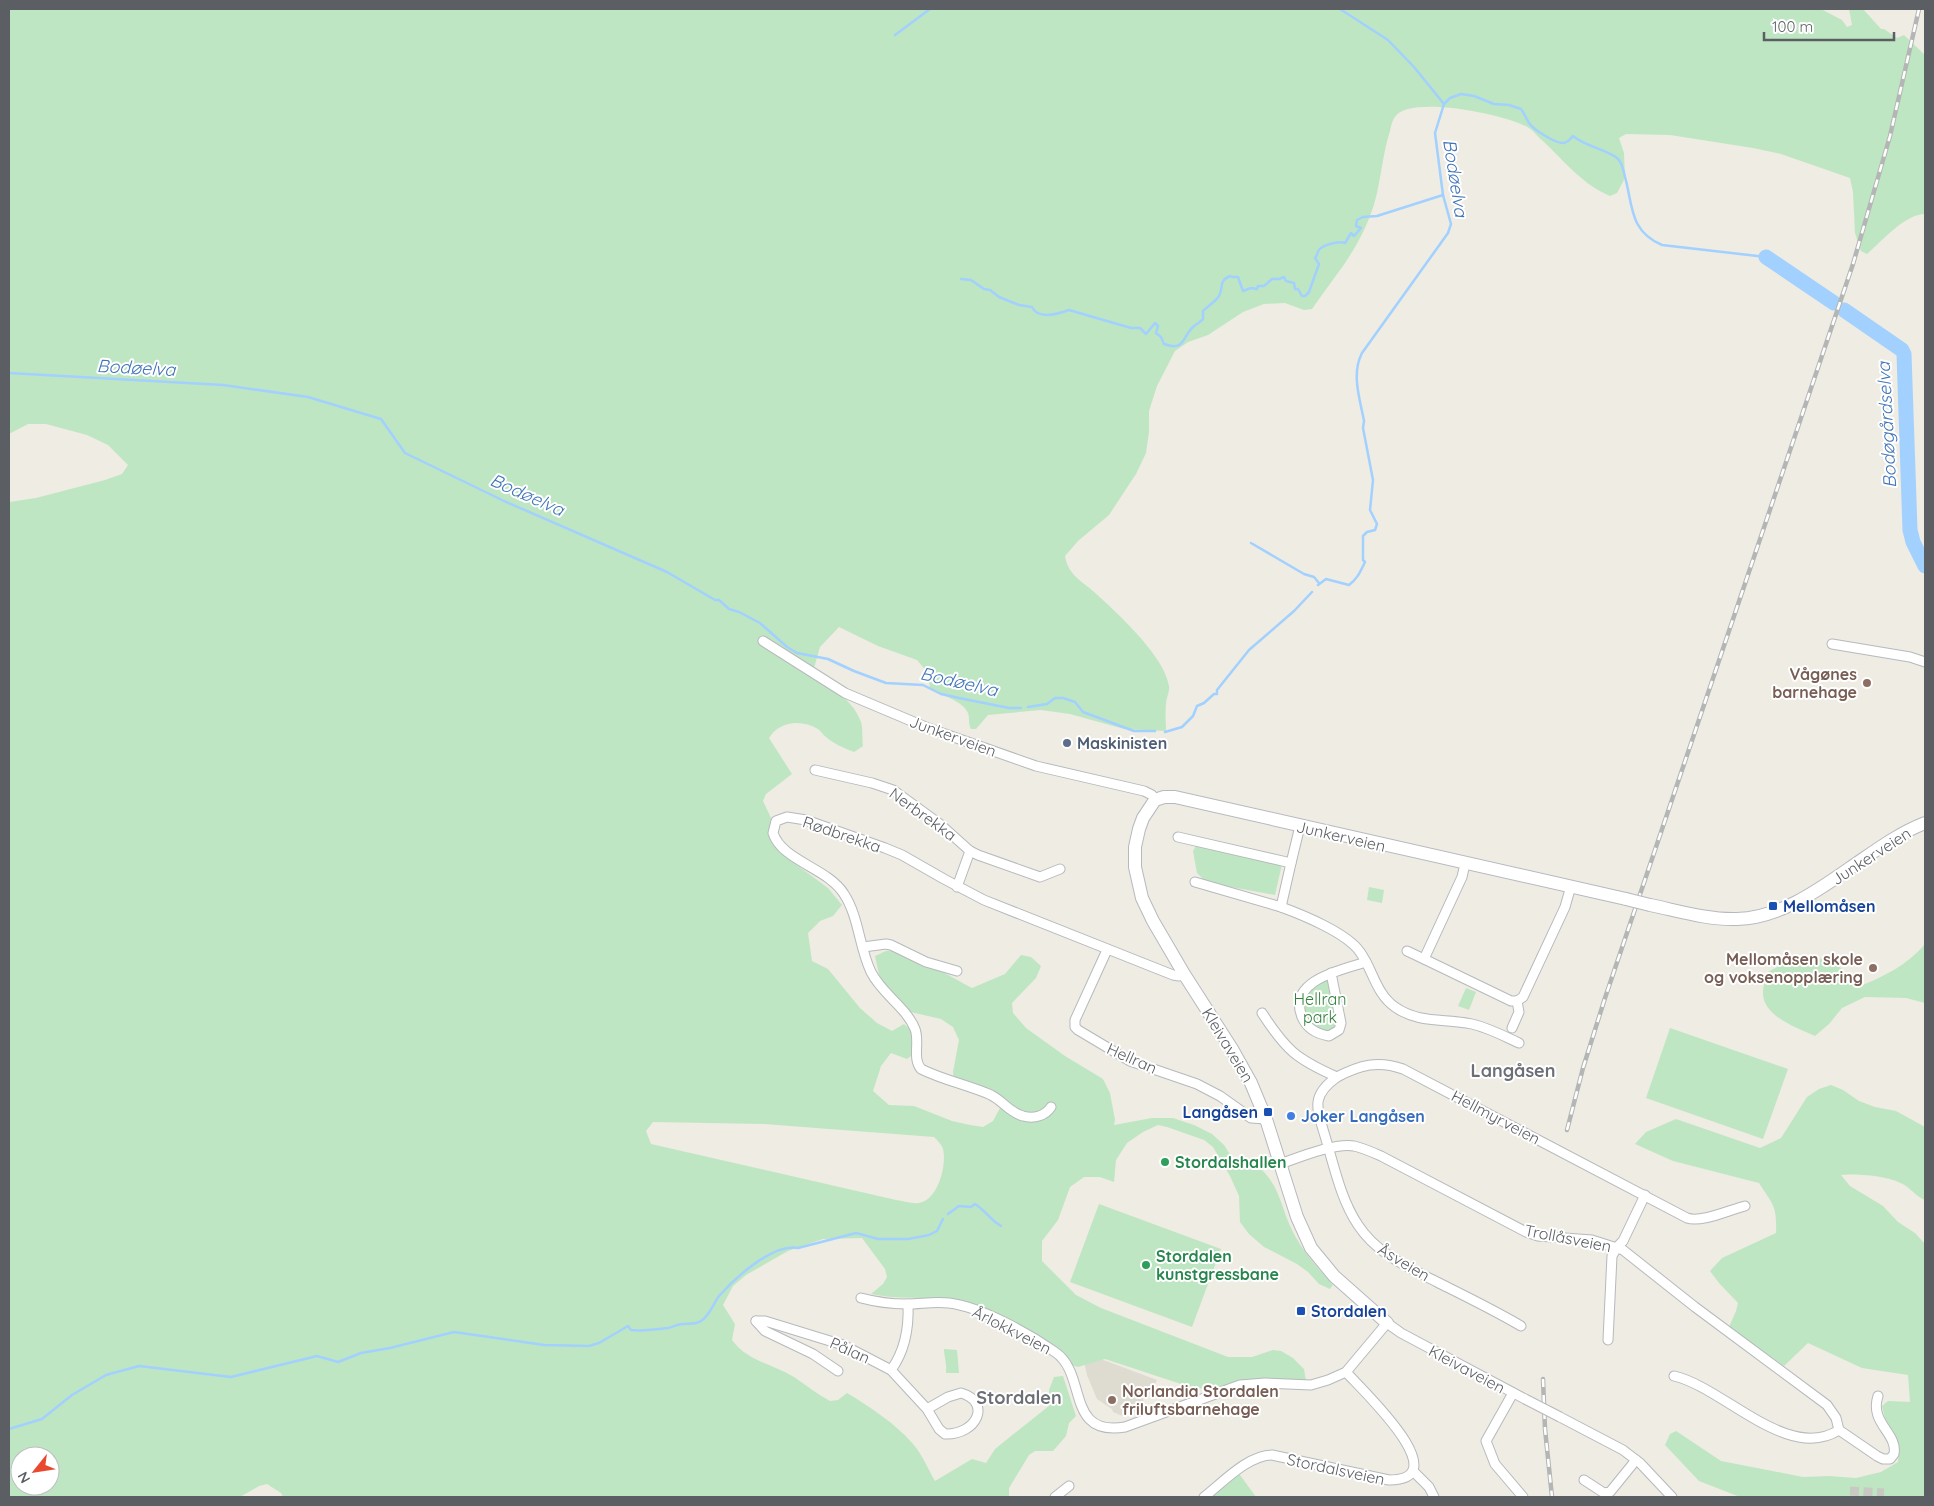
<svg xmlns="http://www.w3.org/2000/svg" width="1934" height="1506" font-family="Quicksand,sans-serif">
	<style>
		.education { fill: #dedbd1 }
		.green { fill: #bfe6c2; fill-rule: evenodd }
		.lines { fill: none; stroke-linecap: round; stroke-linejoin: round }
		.stream { stroke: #a2d0ff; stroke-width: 2.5 }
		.river { stroke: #a2d0ff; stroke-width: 15 }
		.street-tunnel { stroke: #c9c9c3; stroke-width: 9; stroke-dasharray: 9 4.5; stroke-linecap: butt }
		.street-casing { stroke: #b6b9bd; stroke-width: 11 }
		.secondary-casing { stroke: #b7b9bf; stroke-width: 14 }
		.street { stroke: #fff; stroke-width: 9 }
		.secondary { stroke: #fff; stroke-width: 12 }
		.rail-casing { stroke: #b4b5b5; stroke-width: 4.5 }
		.rail { stroke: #fff; stroke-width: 2.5; stroke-dasharray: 8; stroke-linecap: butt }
		.street-bridge-casing { stroke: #b6b9bd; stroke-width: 11; stroke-linecap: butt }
		.secondary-bridge-casing { stroke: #b7b9bf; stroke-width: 14; stroke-linecap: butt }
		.street-bridge { stroke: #fff; stroke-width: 9 }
		.secondary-bridge { stroke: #fff; stroke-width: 12 }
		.education-dot { fill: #8d6e63; stroke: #fff; stroke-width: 2 }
		.service-dot { fill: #5c6f8a; stroke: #fff; stroke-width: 2 }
		.transit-dot { fill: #1a4fb4; stroke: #fff; stroke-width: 2 }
		.shop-dot { fill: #3f7fe0; stroke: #fff; stroke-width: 2 }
		.leisure-dot { fill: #2e9e5b; stroke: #fff; stroke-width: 2 }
		.labels { text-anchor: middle; stroke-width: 4; stroke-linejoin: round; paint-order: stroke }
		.education-label { font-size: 16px; font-weight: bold; fill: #785e54; stroke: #fff; text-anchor: end }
		.street-label { font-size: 16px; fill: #5b5f64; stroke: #fff }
		.service-label { font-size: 16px; font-weight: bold; fill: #4e5e75; stroke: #fff; text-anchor: start }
		.transit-label { font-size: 16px; font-weight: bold; fill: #164399; stroke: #fff; text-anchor: start }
		.park-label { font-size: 16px; fill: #34823d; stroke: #fff }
		.shop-label { font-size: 16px; font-weight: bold; fill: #366cbe; stroke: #fff; text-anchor: start }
		.leisure-label { font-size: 16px; font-weight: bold; fill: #27864d; stroke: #fff; text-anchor: start }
		.water-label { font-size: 18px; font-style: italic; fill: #4175ba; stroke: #fff }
		.neighbourhood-label { font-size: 18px; font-weight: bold; fill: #6c7076; stroke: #fff }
	</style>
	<rect width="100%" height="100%" fill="#eeece3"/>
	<!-- education -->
	<polygon class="education" points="1082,1352 1157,1380 1155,1384 1139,1389 1146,1407 1123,1416 1113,1412 1112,1409 1097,1399 1087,1375"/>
	<!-- green -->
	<g class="green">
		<path d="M9,9H1821L1842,20L1847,27L1852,25L1849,9H1863L1881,29H1884L1897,38L1904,35L1925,55V214C1905,214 1882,241 1867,254L1861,251L1855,233L1853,192L1850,178L1781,154L1753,148L1670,135L1626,134L1619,138L1624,153L1625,178L1617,193L1610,196C1582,184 1564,161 1543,141C1538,137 1534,131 1529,128C1509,115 1409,94 1395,117C1392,120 1391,127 1390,131C1381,158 1381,189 1370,216C1356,253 1334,277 1312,309L1304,310L1285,303L1264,304L1243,312L1208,335L1188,342L1175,351L1157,386L1149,411V432L1146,453L1136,474L1109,515L1078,541L1065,556C1068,574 1080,580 1093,591C1115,611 1165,656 1169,686C1170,692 1166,698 1166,704C1165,713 1166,723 1166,731L1124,729L1070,714L1041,710L988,715L976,729H971C968,724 970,719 968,713C963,701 941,695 930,688L928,673L917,660L878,646L839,627L820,647L812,675C830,686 854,701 861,722C863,729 862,738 863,746L854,752C844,748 834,744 826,737C823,735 821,731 818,729C802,719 779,721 769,738L792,774L766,794L763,801L772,820L770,833L771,841L786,857L828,888L842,905L833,916L820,921L808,933L812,961L828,969L860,1008L877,1023L892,1031L904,1024L914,1033L911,1056L907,1059L891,1053L881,1066L873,1091L889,1105L914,1106L952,1121L970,1125L983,1127L993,1121L1000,1108L996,1100L954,1080L953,1072L959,1040L953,1027L941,1019L902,1010L882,988L875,956C878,955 883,952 886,951C905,948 954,979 972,988L1005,974L1021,955L1031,957L1041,966L1036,978L1012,1003L1013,1013L1026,1028L1065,1056L1103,1079L1110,1093L1115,1120L1114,1125L1152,1118H1173L1194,1125L1212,1134L1224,1145L1239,1169L1262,1170C1281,1189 1281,1209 1293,1232C1303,1252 1318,1268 1333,1285L1330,1289L1319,1284L1308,1272L1297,1264L1264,1247L1249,1234L1240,1222L1239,1196L1230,1176L1213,1147L1204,1140L1167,1127L1158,1125L1143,1132L1127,1143L1116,1160L1114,1182L1100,1177H1084L1070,1187L1058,1220L1042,1241V1261L1076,1295L1101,1308L1228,1357H1252L1273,1350L1281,1351L1293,1358L1304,1369L1306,1381L1253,1379L1211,1390L1190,1387L1105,1359L1078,1367L1072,1365L1064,1354L1055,1347C1028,1330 986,1304 955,1300C926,1296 899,1300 871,1294L883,1284L887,1277L885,1269L862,1238L823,1239L788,1251L746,1275L733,1286L723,1305L735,1324L732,1340C747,1361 773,1364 794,1377C806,1385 817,1394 830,1401L838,1400L847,1393C870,1407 895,1423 913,1444C922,1454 928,1469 935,1481L972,1459L986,1463L995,1449L1050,1405L1049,1390L1054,1377L1063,1376L1076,1416L1069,1423L1066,1436L1053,1451H1035L1029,1455L1009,1488V1497H283L281,1493L267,1484L259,1486L240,1497H9V502L36,498L105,480L122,474L128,465L108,445L87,435L46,424H28L9,434ZM653,1122L764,1124L934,1137C937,1140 942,1145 943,1149C947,1165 938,1200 919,1203C913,1204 903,1201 896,1200L651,1144L646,1131ZM20,1456H50V1486H20Z"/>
		<polygon points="1197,844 1282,864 1275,895 1220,885 1204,880 1197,873 1193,851"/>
		<polygon points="1369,887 1384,890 1382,903 1367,900"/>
		<path d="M1925,944V1003L1906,998L1865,997L1842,1008L1829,1024L1815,1036C1797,1028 1762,1016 1763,992C1763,986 1766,978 1768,972L1779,966L1829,957L1834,959L1848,978L1860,986C1885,976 1907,965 1925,944Z"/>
		<path d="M1327,978L1329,981L1338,1026L1328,1033C1323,1031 1317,1030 1313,1027C1302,1020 1300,998 1310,990C1315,986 1321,982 1327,978Z"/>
		<polygon points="1466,988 1476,992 1469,1010 1458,1006"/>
		<polygon points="1670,1028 1788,1069 1763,1139 1646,1098"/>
		<path d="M1831,1085L1843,1090L1859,1101L1875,1107L1896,1111L1925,1127V1200C1917,1197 1913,1191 1906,1186C1892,1176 1858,1173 1841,1175L1850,1186L1883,1206L1898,1222L1915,1233L1925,1244V1497H1740L1699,1481L1665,1445L1670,1434L1676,1431L1721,1461L1803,1477L1829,1476L1856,1478L1881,1472L1898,1462L1899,1448L1886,1423L1882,1406L1888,1401L1910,1402L1908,1375L1862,1368L1808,1343L1784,1366L1729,1327L1736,1311L1738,1303L1719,1283L1710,1271L1722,1258L1776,1233C1777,1205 1773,1205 1759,1183L1673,1161L1635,1144L1646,1132L1676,1119L1760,1148L1781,1138L1807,1097L1819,1089Z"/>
		<polygon points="1099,1204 1221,1249 1192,1327 1070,1282"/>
		<path d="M944,1349L957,1350L959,1373H946C947,1362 944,1357 944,1349Z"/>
		<polygon points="1238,1474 1240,1475 1256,1497 1209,1497"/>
	</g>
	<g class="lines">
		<!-- stream -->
		<g class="stream">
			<polyline points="1340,9 1388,40 1414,67 1444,104"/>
			<polyline points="895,35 930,9"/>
			<path d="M961,279L971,280L984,289L990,290L999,297L1019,305L1032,307C1038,320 1058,314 1069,310L1131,328H1140L1146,334L1155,323L1158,326L1156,333L1161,337L1164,344C1185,352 1182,337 1193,327C1196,324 1200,323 1203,319V311C1208,306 1215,302 1219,296C1224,287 1218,281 1230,276L1232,277H1238L1243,291L1251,288L1257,289L1258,286H1264L1272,279H1279L1284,277L1286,281L1294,283L1295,289H1298L1302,296H1305L1309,292L1319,264L1315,258C1318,255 1317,250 1321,248C1326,244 1340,241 1345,243L1351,233L1354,236L1361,228L1356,226L1357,220L1363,217L1377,216L1443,195"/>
			<polyline points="9,373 223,385 308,397 381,419 405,453 504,501 667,572 715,600 719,600 729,609 739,612 760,623 787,647 797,653 828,659 854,671 886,683 923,685 941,694 959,698 1009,708 1021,708"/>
			<polyline points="1251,543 1304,574 1314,577 1319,583"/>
			<path d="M1318,585L1326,579L1349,585C1358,578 1360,572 1365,562L1363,560V536L1367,532L1375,530L1377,524L1370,510L1373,480L1363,428L1364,421C1360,399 1351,374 1362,353L1448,233L1451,224L1443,195L1435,133L1444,104L1450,98L1461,94L1474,96L1494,104L1509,105L1521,109C1524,113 1526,118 1529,123C1534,130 1556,144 1564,143C1569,142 1570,139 1573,136C1586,147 1609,150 1618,159C1622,163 1624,172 1625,177C1633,205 1629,231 1662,245L1766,257"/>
			<polyline points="1028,707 1047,704 1055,698 1063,698 1075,702 1083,712 1134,731 1155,731"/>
			<polyline points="1165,732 1182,727 1193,716 1197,706 1204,703 1214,694 1217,694 1217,690 1249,650 1294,611 1312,592"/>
			<path d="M948,1214L959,1206L971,1207L975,1204C985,1210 991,1221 1001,1226"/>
			<path d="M9,1429L42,1419L72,1395L106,1375L139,1366L231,1377L317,1356L338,1362L361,1353L390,1348L454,1332L544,1345L589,1346L599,1343L628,1326L631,1330C638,1331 660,1329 668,1328C673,1327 678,1324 683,1324C689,1323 695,1325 701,1321C710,1315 713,1304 719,1296C735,1278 773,1243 798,1248L856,1233L878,1239H908L929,1235L937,1231L943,1219"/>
		</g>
		<!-- river -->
		<g class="river">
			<polyline points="1766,257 1834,303"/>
			<polyline points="1844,310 1902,350 1904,354 1910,530 1913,542 1925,566"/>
		</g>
		<!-- street-tunnel -->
		<polyline class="street-tunnel" points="1850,1491 1884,1493"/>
		<defs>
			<g id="street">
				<polyline points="763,641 845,693 928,728 1036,766 1144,791 1152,795 1155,800"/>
				<polyline points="1832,644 1910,657 1925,662"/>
				<polyline points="815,770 872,783 893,790 941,825 970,851 978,855 1040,877 1060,869"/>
				<polyline points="1178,837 1291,863 1281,907 1195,882"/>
				<polyline points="1291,863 1300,826"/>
				<polyline points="1465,864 1462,877 1424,959 1511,1001 1517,1001"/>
				<polyline points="957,887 970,851"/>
				<path d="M1281,907C1303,915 1347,933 1360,952C1373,970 1376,994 1395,1007C1419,1024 1445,1018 1472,1024C1489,1028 1504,1036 1519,1043"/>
				<polyline points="863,947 886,944 891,945 926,962 957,971"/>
				<polyline points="1107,950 1075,1020 1075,1027 1078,1030 1130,1061 1197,1084 1220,1096 1251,1118 1266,1119"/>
				<polyline points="1407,951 1424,959"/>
				<path d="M1331,973L1341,1023L1339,1030L1329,1036C1317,1034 1307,1029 1302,1017C1287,980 1342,970 1366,962"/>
				<polyline points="1517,1001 1523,997 1565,907 1571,886"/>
				<path d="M1262,1013C1286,1050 1296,1059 1337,1077C1360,1065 1378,1060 1403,1069L1687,1218C1701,1223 1729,1210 1745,1206"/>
				<polyline points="1512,1028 1519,1012 1517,1001"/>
				<path d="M1337,1077C1310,1096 1317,1109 1325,1136C1334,1166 1341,1200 1358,1225C1377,1254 1408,1267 1437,1282C1465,1296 1494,1310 1521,1326"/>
				<path d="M1051,1107C1045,1116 1034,1119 1023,1116C1010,1113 1003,1101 991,1095C968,1085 943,1080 921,1069C912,1058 920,1042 915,1029C906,1007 882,994 871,972C859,947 859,917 844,894C828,868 782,861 773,833L776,821L787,817L806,820L885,848L902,855L944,879L984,900L1173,975L1179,976L1184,974"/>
				<path d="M1280,1164C1300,1157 1334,1143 1354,1146C1363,1148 1372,1152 1381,1156L1526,1232L1538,1236L1592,1240L1623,1250L1695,1307L1827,1405L1836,1418L1839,1430"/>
				<path d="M861,1298C876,1302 891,1304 907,1304C921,1304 934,1301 949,1303C981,1307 1028,1333 1055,1352C1088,1374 1065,1437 1125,1427L1240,1385L1265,1383L1311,1385L1328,1380L1346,1372L1387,1323L1401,1333L1525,1399"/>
				<path d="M756,1321H765L843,1345L891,1370L927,1409L939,1429L945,1434C977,1435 992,1402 961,1393L948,1397L927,1409"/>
				<polyline points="756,1321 765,1331 813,1354 838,1371"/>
				<polyline points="1608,1340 1612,1256 1617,1247 1623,1241 1645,1195"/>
				<path d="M891,1370C905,1351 909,1327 908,1304"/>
				<path d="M1674,1376C1723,1387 1788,1463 1839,1430L1877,1456L1883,1459H1890L1894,1454C1898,1433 1869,1423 1878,1396"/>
				<polyline points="1513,1393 1486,1441 1495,1464 1523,1497"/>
				<polyline points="1560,1417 1623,1450 1640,1463 1672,1497"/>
				<polyline points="1414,1472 1429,1487 1434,1497"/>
				<polyline points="1584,1480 1604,1493 1610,1492 1636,1460"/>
				<polyline points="1055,1497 1069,1486"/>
				<path d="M1204,1497C1222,1483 1248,1455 1272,1455L1389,1480C1459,1480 1361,1389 1346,1372"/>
			</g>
			<g id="secondary">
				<path d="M1650,905C1679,911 1708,920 1737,919C1779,918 1817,891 1850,868C1875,851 1897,834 1925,823"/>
				<polyline points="1387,1323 1334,1276 1311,1248 1297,1217 1266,1119 1251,1083 1232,1049 1184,974 1153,921 1142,898 1135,867 1135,847 1139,829 1143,818 1155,800 1164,797 1175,797 1626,899"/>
			</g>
		</defs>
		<!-- street casing -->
		<use href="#street" class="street-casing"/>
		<!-- secondary casing -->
		<use href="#secondary" class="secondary-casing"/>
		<!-- street -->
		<use href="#street" class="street"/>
		<!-- secondary -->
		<use href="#secondary" class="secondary"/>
		<defs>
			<g id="rail">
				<polyline points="1567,1130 1583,1068 1605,998 1853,264 1890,136 1919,9"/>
				<polyline points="1543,1379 1545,1429 1552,1497"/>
			</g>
		</defs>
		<!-- rail casing -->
		<use href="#rail" class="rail-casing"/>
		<!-- rail -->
		<use href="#rail" class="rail"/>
		<defs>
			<polyline id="street-bridge" points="1525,1399 1560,1417"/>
			<polyline id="secondary-bridge" points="1626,899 1650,905"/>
		</defs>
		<!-- street-bridge casing -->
		<use href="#street-bridge" class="street-bridge-casing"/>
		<!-- secondary-bridge casing -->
		<use href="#secondary-bridge" class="secondary-bridge-casing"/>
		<!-- street-bridge -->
		<use href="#street-bridge" class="street-bridge"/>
		<!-- secondary-bridge -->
		<use href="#secondary-bridge" class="secondary-bridge"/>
	</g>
	<!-- markers -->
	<g class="education-dot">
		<circle cx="1867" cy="683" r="5"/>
		<circle cx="1873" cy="968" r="5"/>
		<circle cx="1112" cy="1400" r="5"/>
	</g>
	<circle class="service-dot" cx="1067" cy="743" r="5"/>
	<g class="transit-dot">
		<rect x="1768" y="901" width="10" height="10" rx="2.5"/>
		<rect x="1263" y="1107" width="10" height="10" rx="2.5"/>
		<rect x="1296" y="1306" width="10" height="10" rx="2.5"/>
	</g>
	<circle class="shop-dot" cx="1291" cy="1116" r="5"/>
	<g class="leisure-dot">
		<circle cx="1165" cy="1162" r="5"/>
		<circle cx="1146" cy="1265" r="5"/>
	</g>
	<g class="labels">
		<!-- education labels -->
		<g class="education-label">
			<text x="1857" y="680">Vågønes<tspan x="1857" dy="18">barnehage</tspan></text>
			<text x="1863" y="965">Mellomåsen skole<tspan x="1863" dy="18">og voksenopplæring</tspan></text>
			<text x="1122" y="1397" text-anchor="start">Norlandia Stordalen<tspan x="1122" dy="18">friluftsbarnehage</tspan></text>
		</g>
		<!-- street labels -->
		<g class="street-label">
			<text transform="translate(953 736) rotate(20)" y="6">Junkerveien</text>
			<text transform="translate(923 814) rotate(36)" y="6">Nerbrekka</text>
			<text transform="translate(842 834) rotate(19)" y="6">Rødbrekka</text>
			<text transform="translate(1341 836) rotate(13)" y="6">Junkerveien</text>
			<text transform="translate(1871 856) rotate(-33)" y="6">Junkerveien</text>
			<text transform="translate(1228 1045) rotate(59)" y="6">Kleivaveien</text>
			<text transform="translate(1132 1058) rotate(24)" y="6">Hellran</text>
			<text transform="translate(1496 1117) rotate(28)" y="6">Hellmyrveien</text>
			<text transform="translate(1568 1238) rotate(11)" y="6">Trollåsveien</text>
			<text transform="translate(1404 1262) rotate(31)" y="6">Åsveien</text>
			<text transform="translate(1012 1330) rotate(27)" y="6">Årlokkveien</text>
			<text transform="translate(850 1350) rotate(24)" y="6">Pålan</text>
			<text transform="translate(1467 1369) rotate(28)" y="6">Kleivaveien</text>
			<text transform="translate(1336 1469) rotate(12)" y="6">Stordalsveien</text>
		</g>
		<!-- service labels -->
		<g class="service-label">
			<text x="1077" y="749">Maskinisten</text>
		</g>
		<!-- transit labels -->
		<g class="transit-label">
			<text x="1783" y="912">Mellomåsen</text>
			<text x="1258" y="1118" text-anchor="end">Langåsen</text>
			<text x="1311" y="1317">Stordalen</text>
		</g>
		<!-- park labels -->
		<g class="park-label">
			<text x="1320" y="1005">Hellran<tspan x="1320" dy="18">park</tspan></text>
		</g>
		<!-- shop labels -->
		<g class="shop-label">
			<text x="1301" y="1122">Joker Langåsen</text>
		</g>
		<!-- leisure labels -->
		<g class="leisure-label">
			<text x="1175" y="1168">Stordalshallen</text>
			<text x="1156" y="1262">Stordalen<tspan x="1156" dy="18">kunstgressbane</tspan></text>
		</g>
		<!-- water labels -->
		<g class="water-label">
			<text transform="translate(1455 178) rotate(81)" y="6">Bodøelva</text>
			<text transform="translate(136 368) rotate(3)" y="6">Bodøelva</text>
			<text transform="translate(1887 425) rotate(-93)" y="6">Bodøgårdselva</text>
			<text transform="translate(527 495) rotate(24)" y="6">Bodøelva</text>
			<text transform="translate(959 682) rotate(13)" y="6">Bodøelva</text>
		</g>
		<!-- neighbourhood labels -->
		<g class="neighbourhood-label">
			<text x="1513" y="1077">Langåsen</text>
			<text x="1019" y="1404">Stordalen</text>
		</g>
	</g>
	<!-- border -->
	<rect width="1934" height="1506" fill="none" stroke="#5b5f64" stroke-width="20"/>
	<!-- north arrow -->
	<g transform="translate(35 1471) rotate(240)"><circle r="24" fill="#ffffff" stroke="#bdbfc1"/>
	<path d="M0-4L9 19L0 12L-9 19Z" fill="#e9492e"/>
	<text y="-8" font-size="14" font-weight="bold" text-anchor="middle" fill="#5b5f64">N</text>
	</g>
	<!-- scale -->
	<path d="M1764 32v8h130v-8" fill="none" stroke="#5b5f64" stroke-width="2.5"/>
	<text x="1772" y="32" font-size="15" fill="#5b5f64" stroke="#ffffff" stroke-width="4" paint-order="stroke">100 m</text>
</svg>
